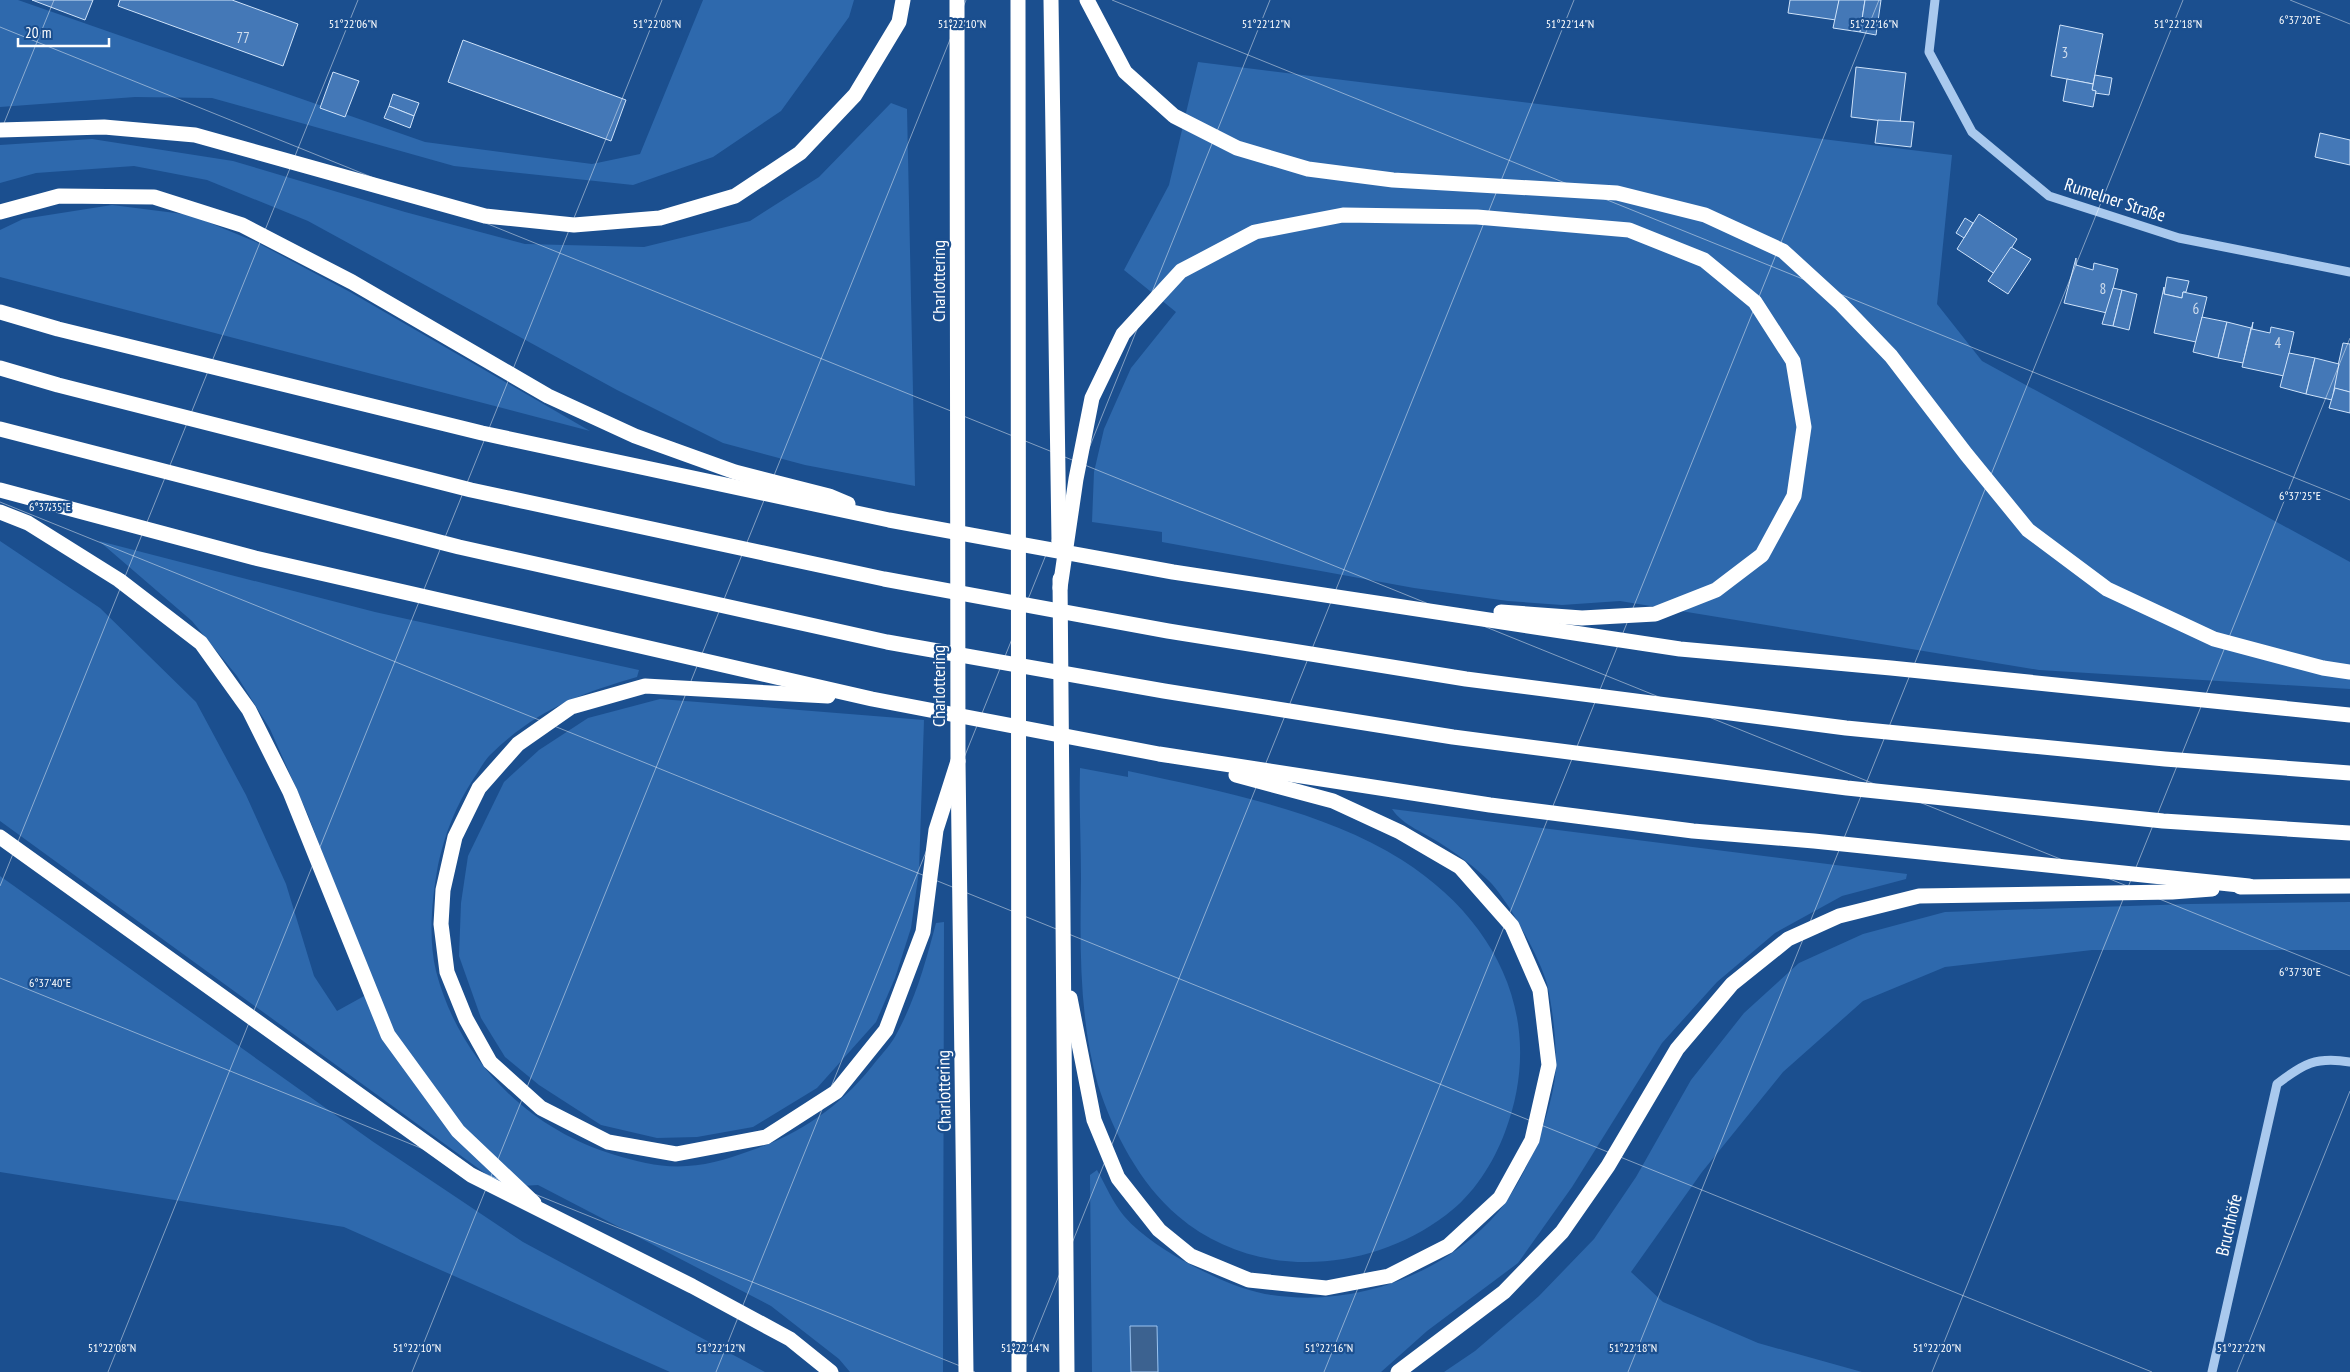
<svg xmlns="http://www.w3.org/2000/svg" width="2350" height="1372" font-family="'PT Sans Narrow',sans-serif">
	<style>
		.green { fill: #2e69ad }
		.water { fill: #3c6290; stroke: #9cc4f0 }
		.building { fill: #4478b7; stroke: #cfe3fa }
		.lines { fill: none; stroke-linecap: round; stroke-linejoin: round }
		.minor { stroke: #a9c9ee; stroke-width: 9 }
		.highway { stroke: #fff; stroke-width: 15 }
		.ticks { fill: none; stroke: #fff; stroke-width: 1; stroke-opacity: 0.45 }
		.labels { text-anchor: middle; stroke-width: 4.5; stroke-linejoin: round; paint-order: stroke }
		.number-label { font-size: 15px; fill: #d0dded }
		.street-label { font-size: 18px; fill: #fff; stroke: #1b4f8f }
		.ticks-label { font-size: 12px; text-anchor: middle; fill: #fff; stroke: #1b4f8f; stroke-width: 4.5; stroke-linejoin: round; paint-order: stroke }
	</style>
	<rect width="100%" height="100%" fill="#1b4f8f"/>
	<!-- green -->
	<g class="green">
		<polygon points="0,0 18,0 425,142 592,164 640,154 703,0 854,0 849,17 781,111 713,157 633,185 454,166 212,98 135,97 0,107"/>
		<polygon points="1198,62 1952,155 1937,304 1982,361 2350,562 2350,689 2039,670 1620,601 1562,605 1508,601 1414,588 1162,542 1162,532 1092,522 1094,472 1104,429 1131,368 1176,312 1124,270 1169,185"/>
		<polygon points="891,103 907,109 915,486 805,465 723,443 617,390 308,221 207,180 134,166 36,173 0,183 0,145 92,139 233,161 405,212 525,244 644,247 750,221 819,177"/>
		<polygon points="112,205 191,215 256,242 350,292 590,431 0,277 0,230 23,219"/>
		<path d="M0,541L100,608L196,702L246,795L286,884L314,976L337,1011L375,990L308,815L270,729L237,676L192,621L99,541L375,612L639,670L637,677C578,694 535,711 490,755C484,761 479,771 474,778C456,805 445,833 438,865C432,899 428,938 436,971C459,1060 528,1129 615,1155C638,1162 663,1168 687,1166C711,1165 736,1156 758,1148C806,1131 846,1101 877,1060C884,1052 892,1043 897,1033C916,998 926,961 936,923L944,922L943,1372H850L839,1359L771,1306L538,1185L504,1187L0,821Z"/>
		<polygon points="660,699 924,720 919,871 911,928 895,978 876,1022 817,1088 753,1127 697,1137 657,1138 601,1125 539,1085 505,1057 481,1018 459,956 461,903 468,856 504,782 539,750 588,718"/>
		<path d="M1080,768L1128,777V771C1219,791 1323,810 1402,860C1498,921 1547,1021 1505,1132C1493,1164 1473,1195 1446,1215C1368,1274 1254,1281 1178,1216C1140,1184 1113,1132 1098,1085C1079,1019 1080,947 1081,879C1081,842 1079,805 1080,768Z"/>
		<path d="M1392,809L1907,874L1906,879L1842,896L1775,933L1717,982L1662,1043L1572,1187L1518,1263L1427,1331L1381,1372H1092L1090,1175L1097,1170C1105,1184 1113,1203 1124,1216C1142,1237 1169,1253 1193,1266C1216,1278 1240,1289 1265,1294C1350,1309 1443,1277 1499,1211C1525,1179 1547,1125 1554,1084C1559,1061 1553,1008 1547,984C1540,958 1507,898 1488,880C1475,867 1458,855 1443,845C1426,833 1403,826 1392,809Z"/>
		<polygon points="0,876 372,1141 523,1242 765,1372 670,1372 344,1227 0,1172"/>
		<polygon points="2350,902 2350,950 2092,950 1945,967 1863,1001 1783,1072 1702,1172 1631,1272 1663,1302 1758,1343 1862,1372 1444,1372 1475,1351 1539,1296 1594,1239 1636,1177 1691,1080 1744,1013 1799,963 1863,934 1945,912 2189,904"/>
	</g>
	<!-- water -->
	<polygon class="water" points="1130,1326 1157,1326 1158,1372 1131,1372"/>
	<!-- building -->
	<g class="building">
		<polygon points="32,0 93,0 85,20"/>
		<polygon points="120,0 232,0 298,24 283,66 118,6"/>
		<polygon points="1790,0 1839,0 1836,20 1788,13"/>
		<polygon points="1839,0 1865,0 1860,32 1833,28"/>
		<polygon points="1865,0 1881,0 1876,35 1860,32"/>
		<polygon points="2060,25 2103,34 2093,84 2051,76"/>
		<polygon points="463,40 626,100 611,141 448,82"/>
		<polygon points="1856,67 1906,73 1900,123 1851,117"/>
		<polygon points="333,72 359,81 345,117 320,108"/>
		<polygon points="2095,75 2112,78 2109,95 2095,93 2096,91 2092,90"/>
		<polygon points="2067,79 2093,84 2092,90 2096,91 2093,107 2063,101"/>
		<polygon points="393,94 419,103 414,116 389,106"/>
		<polygon points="389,106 414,116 410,128 384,118"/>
		<polygon points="1878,120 1914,122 1911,147 1875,143"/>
		<polygon points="2320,133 2350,140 2350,165 2315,157"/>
		<polygon points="1979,214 2017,239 1995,274 1957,249"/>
		<polygon points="1965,218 1973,223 1964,238 1956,233"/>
		<polygon points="2011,247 2031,259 2008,294 1988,281"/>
		<polygon points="2076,258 2076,265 2093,270 2094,263 2118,269 2107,313 2064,303"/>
		<polygon points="2167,277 2189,281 2186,292 2183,292 2182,298 2164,294"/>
		<polygon points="2164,287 2164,294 2182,298 2183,292 2207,297 2196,342 2154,333"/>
		<polygon points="2113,288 2122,290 2113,326 2102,324"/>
		<polygon points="2122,290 2137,294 2129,330 2113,326"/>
		<polygon points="2202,317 2227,322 2218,358 2193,352"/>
		<polygon points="2227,322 2251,328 2243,363 2218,358"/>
		<polygon points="2253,322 2252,329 2270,333 2271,327 2294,332 2284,376 2242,367"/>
		<polygon points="2343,343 2350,344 2350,392 2333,388"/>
		<polygon points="2289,353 2315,358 2306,394 2280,387"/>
		<polygon points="2315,358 2339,364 2332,400 2306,394"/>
		<polygon points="2335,388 2350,392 2350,413 2329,408"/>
	</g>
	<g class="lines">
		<!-- minor -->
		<g class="minor">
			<polyline points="1935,0 1929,52 1972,132 2049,196 2179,238 2350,272"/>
			<path d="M2212,1372L2277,1084C2303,1064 2316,1056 2350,1062"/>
		</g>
		<!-- highway -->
		<g class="highway">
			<polyline points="957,0 958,761 966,1372"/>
			<polyline points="1018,0 1019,1372"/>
			<polyline points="1051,0 1059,541"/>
			<polyline points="1087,0 1125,72 1174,116 1237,148 1308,169 1393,180 1617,193 1705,215 1783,251 1841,304 1891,356 1966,454 2028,530 2107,589 2214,639 2323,668 2350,672"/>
			<polyline points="0,130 104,127 195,135 485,216 574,225 660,218 735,196 800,153 855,95 899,22 903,0"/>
			<polyline points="0,212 59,196 154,197 242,225 352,282 548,396 635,436 735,472 829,496 848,504"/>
			<polyline points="0,312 58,329 482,433 889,520 1173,572 1680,649 1891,668 2350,715"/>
			<polyline points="0,368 58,385 471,490 884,579 1168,631 1466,679 1846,728 2165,759 2350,773"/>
			<polyline points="0,429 459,547 887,642 1164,691 1453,737 1847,788 2163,821 2350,833"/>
			<polyline points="0,490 255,558 872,699 1159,754 1490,805 1693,831 1814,841 2249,886"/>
			<polyline points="0,512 28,523 119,580 201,643 249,710 290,792 388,1035 458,1131 534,1203"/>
			<polyline points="1060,579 1067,1372"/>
			<polyline points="1060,588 1076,479 1092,398 1123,334 1181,271 1255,232 1343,215 1477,217 1629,230 1704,260 1755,302 1793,361 1804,427 1794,496 1762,555 1716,590 1655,614 1582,618 1501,612"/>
			<polyline points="828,696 645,686 571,707 518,744 479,788 455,837 443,890 441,924 447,972 466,1019 490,1062 541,1108 608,1142 676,1154 766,1137 836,1092 886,1030 923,932 936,830 958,761"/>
			<polyline points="0,837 471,1175 692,1286 790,1339 831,1372"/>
			<polyline points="2240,887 2350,886"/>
			<polyline points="1070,998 1094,1120 1118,1178 1159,1230 1191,1256 1249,1280 1326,1288 1389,1276 1448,1246 1500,1198 1532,1140 1549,1065 1540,990 1512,926 1460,867 1400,832 1333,801 1236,775"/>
			<polyline points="1398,1372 1504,1292 1562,1232 1608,1166 1677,1049 1732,984 1788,939 1839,916 1919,896 2172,892 2212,889"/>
		</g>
	</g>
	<!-- ticks -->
	<path class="ticks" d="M1112,0L2350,500M2290,0L2350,24M0,27L2350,976M0,133L54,0M0,502L2152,1372M0,886L358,0M0,978L975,1372M108,1372L662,0M412,1372L966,0M716,1372L1270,0M1020,1372L1574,0M1324,1372L1879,0M1628,1372L2183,0M1932,1372L2350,338M2237,1372L2350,1091"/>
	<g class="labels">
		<!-- number labels -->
		<g class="number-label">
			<text x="243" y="43">77</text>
			<text x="2065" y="58">3</text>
			<text x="2103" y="294">8</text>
			<text x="2196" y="314">6</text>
			<text x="2278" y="348">4</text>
		</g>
		<!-- street labels -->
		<g class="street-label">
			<text transform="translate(2115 200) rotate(18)" y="6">Rumelner Straße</text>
			<text transform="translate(939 281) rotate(-90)" y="6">Charlottering</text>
			<text transform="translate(939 686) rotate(-90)" y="6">Charlottering</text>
			<text transform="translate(944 1091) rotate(-91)" y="6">Charlottering</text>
			<text transform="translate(2229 1225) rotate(-77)" y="6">Bruchhöfe</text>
		</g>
	</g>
	<g class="ticks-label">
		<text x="2300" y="24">6°37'20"E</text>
		<text x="353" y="28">51°22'06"N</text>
		<text x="657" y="28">51°22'08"N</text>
		<text x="962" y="28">51°22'10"N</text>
		<text x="1266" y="28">51°22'12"N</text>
		<text x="1570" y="28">51°22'14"N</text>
		<text x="1874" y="28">51°22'16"N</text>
		<text x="2178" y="28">51°22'18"N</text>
		<text x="2300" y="500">6°37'25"E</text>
		<text x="50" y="511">6°37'35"E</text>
		<text x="2300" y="976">6°37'30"E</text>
		<text x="50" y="987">6°37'40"E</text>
		<text x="112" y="1352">51°22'08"N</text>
		<text x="417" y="1352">51°22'10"N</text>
		<text x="721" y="1352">51°22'12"N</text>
		<text x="1025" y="1352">51°22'14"N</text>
		<text x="1329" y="1352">51°22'16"N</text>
		<text x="1633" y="1352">51°22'18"N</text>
		<text x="1937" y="1352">51°22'20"N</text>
		<text x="2241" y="1352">51°22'22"N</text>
	</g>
	<!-- scale -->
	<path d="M18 38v8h91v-8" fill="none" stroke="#ffffff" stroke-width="2.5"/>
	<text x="25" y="38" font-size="15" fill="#ffffff" stroke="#1b4f8f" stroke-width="4" paint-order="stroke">20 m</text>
</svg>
